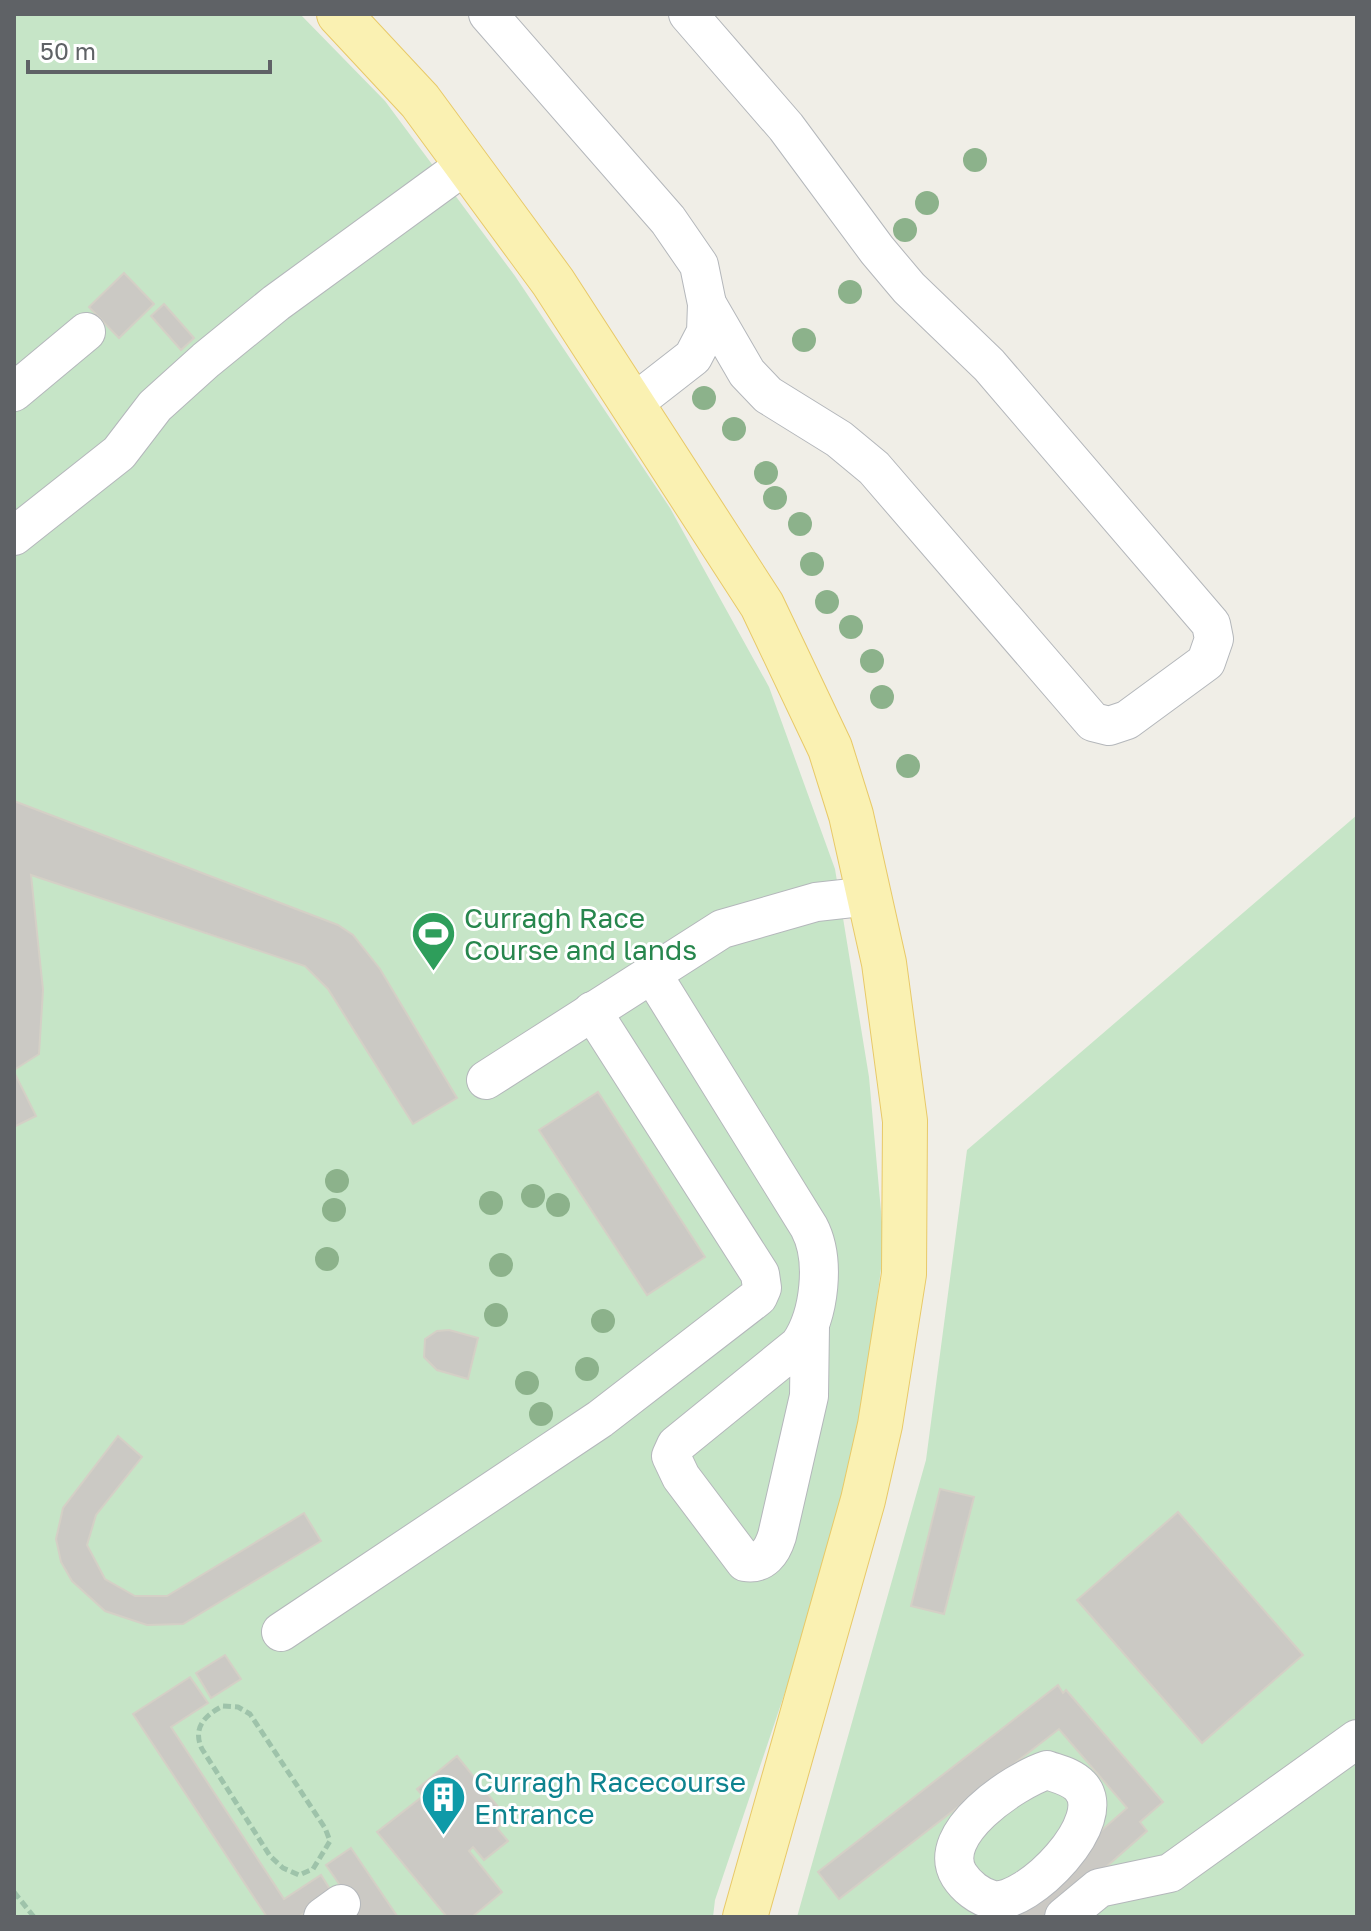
<svg xmlns="http://www.w3.org/2000/svg" width="1371" height="1931" font-family="'Golos Text',sans-serif">
	<style>
		.green { fill: #c6e5c7 }
		.building { fill: #cbc9c4; stroke: #d4d0c6; stroke-width: 2 }
		.lines { fill: none; stroke-linecap: round; stroke-linejoin: round }
		.minor-casing { stroke: #b4b7bb; stroke-width: 40 }
		.major-casing { stroke: #e8c968; stroke-width: 46 }
		.path { stroke: #9ec3aa; stroke-width: 5; stroke-dasharray: 8 4; stroke-linecap: butt }
		.minor { stroke: #fff; stroke-width: 38 }
		.major { stroke: #faf1b2; stroke-width: 44 }
		.tree { fill: #8cb28b }
		.labels { text-anchor: middle; stroke-width: 6; stroke-linejoin: round; paint-order: stroke }
		.leisure-label { font-size: 28px; fill: #27864d; stroke: #fff; text-anchor: start }
		.culture-label { font-size: 28px; fill: #0d838f; stroke: #fff; text-anchor: start }
	</style>
	<rect width="100%" height="100%" fill="#f0eee7"/>
	<!-- green -->
	<g class="green">
		<polygon points="14,14 300,14 385,101 515,276 670,508 769,687 835,869 869,1077 884,1245 862,1418 813,1609 715,1900 713,1917 14,1917"/>
		<polygon points="1357,815 1357,1917 797,1917 926,1460 967,1150"/>
	</g>
	<!-- building -->
	<g class="building">
		<polygon points="124,273 154,304 119,338 89,307"/>
		<polygon points="164,304 194,338 181,350 151,316"/>
		<polygon points="14,801 338,925 353,935 380,969 457,1098 413,1124 328,989 305,966 31,875 43,990 39,1054 14,1070"/>
		<polygon points="14,1072 36,1116 14,1127"/>
		<polygon points="598,1092 705,1257 647,1295 539,1130"/>
		<polygon points="449,1330 478,1338 468,1379 437,1370 424,1357 425,1339 437,1331"/>
		<polygon points="118,1436 142,1457 96,1515 87,1545 105,1579 135,1596 167,1596 304,1513 321,1541 183,1624 147,1625 105,1611 72,1581 61,1562 56,1539 63,1508"/>
		<polygon points="940,1489 974,1497 944,1614 911,1606"/>
		<polygon points="1178,1512 1303,1655 1202,1743 1077,1600"/>
		<polygon points="225,1655 241,1679 211,1698 196,1673"/>
		<polygon points="190,1677 208,1703 171,1727 284,1899 321,1875 333,1894 298,1917 267,1917 133,1714"/>
		<polygon points="1058,1685 1063,1693 1066,1690 1163,1802 1140,1822 1147,1831 1049,1917 1003,1917 1127,1808 1059,1729 839,1899 818,1872"/>
		<polygon points="457,1756 508,1819 497,1828 508,1841 484,1860 473,1847 469,1851 502,1892 472,1917 447,1917 377,1832 423,1796 417,1789"/>
		<polygon points="351,1848 397,1916 396,1917 335,1917 353,1904 326,1865"/>
	</g>
	<g class="lines">
		<defs>
			<g id="minor">
				<polyline points="488,14 668,220 699,265 707,304 706,332 693,357 634,403"/>
				<polyline points="688,14 786,127 877,250 909,288 989,365 1211,624 1214,639 1206,662 1127,720 1109,726 1093,722 874,468 839,439 768,395 747,373 707,304"/>
				<polyline points="14,392 86,332"/>
				<polyline points="14,536 119,453 155,406 206,360 276,303 468,163"/>
				<path d="M651,972L809,1227C826,1259 820,1315 799,1345L676,1445L671,1456L681,1477L745,1562C763,1565 772,1552 777,1536L809,1396L810,1326"/>
				<polyline points="486,1080 722,929 816,902 870,896"/>
				<polyline points="281,1632 600,1419 758,1297 762,1288 760,1274 592,1011"/>
				<path d="M1047,1770C1058,1774 1072,1777 1080,1786C1113,1819 1027,1906 993,1900C979,1897 966,1886 959,1875C934,1834 1014,1781 1047,1770Z"/>
				<polyline points="323,1917 341,1904"/>
				<polyline points="1064,1917 1099,1888 1170,1873 1357,1739"/>
			</g>
			<polyline id="major" points="339,14 420,101 553,282 762,605 830,748 851,815 884,963 905,1121 904,1274 880,1425 863,1500 745,1917"/>
		</defs>
		<!-- minor casing -->
		<use href="#minor" class="minor-casing"/>
		<!-- major casing -->
		<use href="#major" class="major-casing"/>
		<!-- path -->
		<g class="path">
			<path d="M223,1706L238,1707L250,1714L325,1828L330,1841L313,1869L299,1875L283,1868L270,1856L202,1749C192,1728 205,1715 223,1706Z"/>
			<polyline points="14,1892 34,1917"/>
		</g>
		<!-- minor -->
		<use href="#minor" class="minor"/>
		<!-- major -->
		<use href="#major" class="major"/>
	</g>
	<!-- trees -->
	<g class="tree">
		<circle cx="975" cy="160" r="12"/>
		<circle cx="927" cy="203" r="12"/>
		<circle cx="905" cy="230" r="12"/>
		<circle cx="850" cy="292" r="12"/>
		<circle cx="804" cy="340" r="12"/>
		<circle cx="704" cy="398" r="12"/>
		<circle cx="734" cy="429" r="12"/>
		<circle cx="766" cy="473" r="12"/>
		<circle cx="775" cy="498" r="12"/>
		<circle cx="800" cy="524" r="12"/>
		<circle cx="812" cy="564" r="12"/>
		<circle cx="827" cy="602" r="12"/>
		<circle cx="851" cy="627" r="12"/>
		<circle cx="872" cy="661" r="12"/>
		<circle cx="882" cy="697" r="12"/>
		<circle cx="908" cy="766" r="12"/>
		<circle cx="337" cy="1181" r="12"/>
		<circle cx="533" cy="1196" r="12"/>
		<circle cx="491" cy="1203" r="12"/>
		<circle cx="558" cy="1205" r="12"/>
		<circle cx="334" cy="1210" r="12"/>
		<circle cx="327" cy="1259" r="12"/>
		<circle cx="501" cy="1265" r="12"/>
		<circle cx="496" cy="1315" r="12"/>
		<circle cx="603" cy="1321" r="12"/>
		<circle cx="587" cy="1369" r="12"/>
		<circle cx="527" cy="1383" r="12"/>
		<circle cx="541" cy="1414" r="12"/>
	</g>
	<!-- icons -->
	<defs>
		<symbol id="stadium-pin" viewBox="-11 -11 22 30"><path d="M0 17L-7.5 6A9.5 9.5 0 1 1 7.5 6Z" fill="#2e9e5b" stroke="#fff"/><path d="M0-5a6.5 5 0 1 0 0 10a6.5 5 0 1 0 0-10ZM-3.5-1.8h7v3.6h-7Z" fill="#fff"/></symbol>
		<symbol id="building-pin" viewBox="-11 -11 22 30"><path d="M0 17L-7.5 6A9.5 9.5 0 1 1 7.5 6Z" fill="#0f9aa8" stroke="#fff"/><path d="M-4-6H4V6H1V3H-1V6H-4ZM-2.5-4.3h1.7v1.8h-1.7ZM.8-4.3h1.7v1.8H.8ZM-2.5-1h1.7V.8h-1.7ZM.8-1h1.7V.8H.8Z" fill="#fff"/></symbol>
	</defs>
	<g fill-rule="evenodd">
		<use href="#stadium-pin" x="408" y="908" width="51" height="69"/>
		<use href="#building-pin" x="418" y="1772" width="51" height="69"/>
	</g>
	<g class="labels">
		<!-- leisure labels -->
		<g class="leisure-label">
			<text x="464" y="928">Curragh Race<tspan x="464" dy="32">Course and lands</tspan></text>
		</g>
		<!-- culture labels -->
		<g class="culture-label">
			<text x="474" y="1792">Curragh Racecourse<tspan x="474" dy="32">Entrance</tspan></text>
		</g>
	</g>
	<!-- border -->
	<rect width="1371" height="1931" fill="none" stroke="#5f6266" stroke-width="32"/>
	<!-- scale -->
	<path d="M28 60v12h242v-12" fill="none" stroke="#5f6266" stroke-width="4"/>
	<text x="40" y="60" font-size="24" fill="#5f6266" stroke="#ffffff" stroke-width="6" paint-order="stroke">50 m</text>
</svg>
